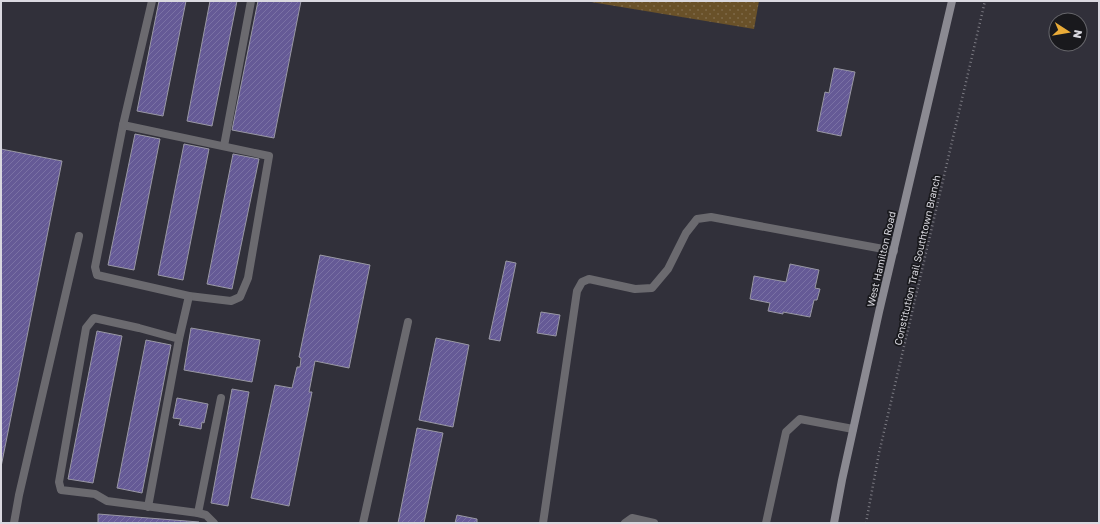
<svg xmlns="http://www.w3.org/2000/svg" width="1100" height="524" font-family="'Golos Text',sans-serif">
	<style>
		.grass { fill: url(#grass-dots) }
		.building { fill: url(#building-hatch); stroke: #9998a4 }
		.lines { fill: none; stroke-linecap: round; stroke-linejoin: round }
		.path { stroke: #7c7b83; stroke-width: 2.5; stroke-dasharray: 1 3; stroke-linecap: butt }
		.service { stroke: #6b6a6f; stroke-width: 8 }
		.secondary { stroke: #8b8a92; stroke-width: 8 }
		.labels { text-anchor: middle; stroke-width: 3.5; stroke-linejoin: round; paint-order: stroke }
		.street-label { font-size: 10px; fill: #dad9e0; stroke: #19191d }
	</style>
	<defs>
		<pattern id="grass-dots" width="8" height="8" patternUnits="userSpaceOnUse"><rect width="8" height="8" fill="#695129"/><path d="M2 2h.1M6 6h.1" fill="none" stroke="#7e6948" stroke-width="1.8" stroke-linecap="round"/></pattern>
		<pattern id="building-hatch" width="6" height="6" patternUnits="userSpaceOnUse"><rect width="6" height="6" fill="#655a96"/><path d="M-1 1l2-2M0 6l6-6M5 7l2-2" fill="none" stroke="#7a71a4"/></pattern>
	</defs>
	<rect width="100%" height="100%" fill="#31303a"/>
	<!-- grass -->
	<polygon class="grass" points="585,1 759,1 754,29"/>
	<!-- building -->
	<g class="building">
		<polygon points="159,1 186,1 163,116 137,111"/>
		<polygon points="210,1 237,1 212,126 187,121"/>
		<polygon points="258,1 301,1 274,138 232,130"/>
		<polygon points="834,68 855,72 841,136 817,131 825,92 829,93"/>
		<polygon points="135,134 160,139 134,270 108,265"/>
		<polygon points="184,144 209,149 183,280 158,275"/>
		<polygon points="1,149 62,161 1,467"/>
		<polygon points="233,154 259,159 232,289 207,284"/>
		<polygon points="320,255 370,265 349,368 315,361 309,392 312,392 289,506 251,498 275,385 292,388 297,367 300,367 301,358 299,357"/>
		<polygon points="506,261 516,263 500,341 489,339"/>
		<polygon points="790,264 819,270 815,288 820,289 817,300 814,300 810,317 783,312 783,314 768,311 770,303 750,299 754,276 786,282"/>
		<polygon points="541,312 560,315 556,336 537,333"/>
		<polygon points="191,328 260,340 252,382 184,370"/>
		<polygon points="97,331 122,336 93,483 68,479"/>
		<polygon points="436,338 469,345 453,427 419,420"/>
		<polygon points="146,340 171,345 142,493 117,488"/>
		<polygon points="232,389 249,392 228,506 211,503"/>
		<polygon points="177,398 208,404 204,423 202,422 201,429 179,425 181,419 173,418"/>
		<polygon points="417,428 443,433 424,523 398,523"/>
		<polygon points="98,514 199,522 198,523 98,523"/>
		<polygon points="457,515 477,519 477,523 455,523"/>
	</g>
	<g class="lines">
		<!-- path -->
		<polyline class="path" points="866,523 879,453 985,1"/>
		<!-- service -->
		<g class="service">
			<polygon points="123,125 269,156 248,278 240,297 231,301 189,296 97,275 95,267"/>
			<polyline points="123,125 152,1"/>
			<polyline points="224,146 251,1"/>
			<polyline points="179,339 189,296"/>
			<polyline points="148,507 179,339 139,328 94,318 86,328 59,482 61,490 95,494 107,501 198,513 206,515 214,523"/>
			<polyline points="198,513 221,398"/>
			<polyline points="14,523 19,495 79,236"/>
			<polyline points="363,523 408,322"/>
			<polyline points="543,523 577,291 582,282 589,279 635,289 652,288 668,269 686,233 697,219 711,217 894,251"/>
			<polyline points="625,523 632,518 654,523"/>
			<polyline points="766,523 786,432 800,419 853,429"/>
		</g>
		<!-- secondary -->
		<polyline class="secondary" points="834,523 842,480 879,312 952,1"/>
	</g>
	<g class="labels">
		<!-- street labels -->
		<g class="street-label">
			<text transform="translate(881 259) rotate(-77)" y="4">West Hamilton Road</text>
			<text transform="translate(917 260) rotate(-77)" y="4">Constitution Trail Southtown Branch</text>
		</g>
	</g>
	<!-- border -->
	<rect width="1100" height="524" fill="none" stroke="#dad9e0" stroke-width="4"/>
	<!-- north arrow -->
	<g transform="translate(1068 32) rotate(102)"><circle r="19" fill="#19191d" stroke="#66666b"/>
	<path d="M0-3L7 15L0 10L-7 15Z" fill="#e9ab38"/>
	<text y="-6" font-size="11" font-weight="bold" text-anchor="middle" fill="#dad9e0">N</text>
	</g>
</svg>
